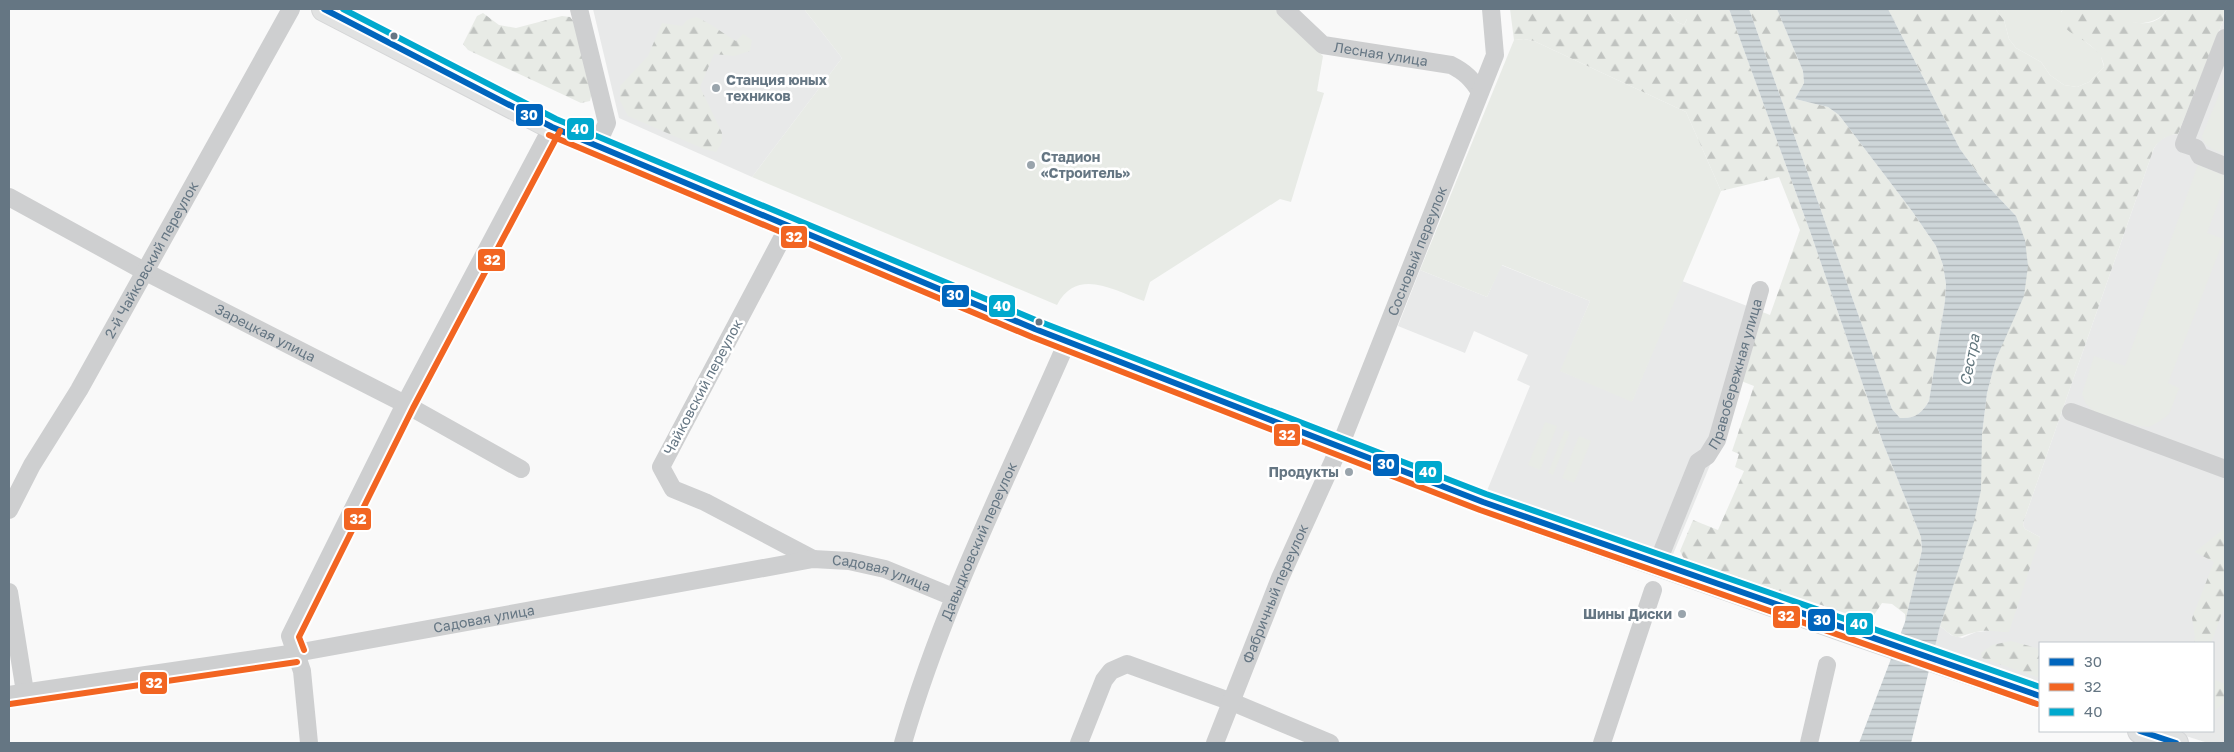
<svg xmlns="http://www.w3.org/2000/svg" width="2234" height="752" font-family="'Golos Text',sans-serif">
	<style>
		.built { fill: #e8e9e9 }
		.grass { fill: #e8ebe6 }
		.forest { fill: url(#forest-firs) }
		.water { fill: url(#water-rules) }
		.lines { fill: none; stroke-linecap: round; stroke-linejoin: round }
		.secondary-casing { stroke: #d5d6d7; stroke-width: 26 }
		.street { stroke: #cecfd0; stroke-width: 18 }
		.secondary { stroke: #e1e2e2; stroke-width: 24 }
		.bus-1-casing { stroke: #fff; stroke-width: 10 }
		.bus-2-casing { stroke: #fff; stroke-width: 10 }
		.bus-3-casing { stroke: #fff; stroke-width: 10 }
		.bus-1 { stroke: #0065bd; stroke-width: 6 }
		.bus-2 { stroke: #f26522; stroke-width: 6 }
		.bus-3 { stroke: #00a9ce; stroke-width: 6 }
		.bus-dot { fill: #657683; stroke: #fff; stroke-width: 2 }
		.poi-dot { fill: #99a4ac; stroke: #fff; stroke-width: 2 }
		.labels { text-anchor: middle; stroke-width: 5; stroke-linejoin: round; paint-order: stroke }
		.street-label { font-size: 14px; fill: #657683; stroke: #fff }
		.poi-label { font-size: 14px; font-weight: bold; fill: #657683; stroke: #fff; text-anchor: start }
		.water-label { font-size: 15px; font-style: italic; fill: #60757c; stroke: #fff }
		.line-badge { stroke: #fff; stroke-width: 2 }
		.badge-label { font-size: 14px; text-anchor: middle; font-weight: bold; fill: #fff }
	</style>
	<defs>
		<pattern id="forest-firs" width="22" height="20" patternUnits="userSpaceOnUse" patternTransform="scale(1.25)"><rect width="22" height="20" fill="#e8ebe6"/><path d="M5 1l3.5 6h-7zM16 11l3.5 6h-7z" fill="#c0c3c0"/></pattern>
		<pattern id="water-rules" width="6" height="5" patternUnits="userSpaceOnUse" patternTransform="scale(1.25)"><rect width="6" height="5" fill="#ced6d9"/><path d="M0 2.5h6" fill="none" stroke="#abb2b5"/></pattern>
	</defs>
	<rect width="100%" height="100%" fill="#f9f9f9"/>
	<!-- built -->
	<g class="built">
		<polygon points="593,9 804,9 842,58 752,177 619,118"/>
		<polygon points="2224,9 2225,743 2208,743 2170,731 2213,731 2213,643 2040,643 2040,689 1932,654 1940,626 1951,635 1962,638 1976,632 1987,631 2040,537 2025,529 2023,525 2024,520 2154,148 2159,141 2168,135 2178,134 2223,21"/>
		<polygon points="1501,265 1590,301 1561,371 1632,401 1682,281 1755,309 1715,453 1669,564 1484,498 1530,386 1517,380 1528,355 1474,331 1465,353 1398,326 1420,270 1487,297"/>
	</g>
	<!-- grass -->
	<g class="grass">
		<path d="M804,9H1275L1323,56L1317,91L1324,93L1291,202L1280,199L1150,282L1144,301C1113,290 1077,267 1057,305L752,177L842,58Z"/>
		<polygon points="1667,9 1687,9 1687,19 1684,25 1677,22"/>
		<polygon points="1995,9 2063,9 2061,12 2078,36 2100,53 2104,67 2089,82 2077,87 2064,85 2050,75 2041,62 2016,48 2009,39 2004,20"/>
		<path d="M2097,9H2167C2155,32 2114,23 2097,9Z"/>
		<polygon points="1524,39 1534,41 1686,112 1721,191 1632,402 1560,371 1590,301 1502,265 1487,297 1420,270 1514,40"/>
		<path d="M2225,80V154C2216,150 2204,148 2202,136Z"/>
		<polygon points="2198,165 2225,176 2225,184 2207,233 2224,239 2168,383 2179,388 2169,414 2160,421 2149,427 2138,426 2095,412 2086,404 2082,394 2094,356 2125,366"/>
		<polygon points="1545,422 1557,426 1540,470 1528,465"/>
		<polygon points="1565,430 1570,432 1553,475 1548,473"/>
		<polygon points="1579,436 1591,441 1574,483 1562,478"/>
	</g>
	<!-- forest -->
	<g class="forest">
		<polygon points="1510,9 1667,9 1677,22 1684,25 1687,19 1687,9 1729,9 1811,234 1883,443 1921,537 1922,550 1905,622 1905,614 1892,604 1882,603 1874,615 1860,618 1684,559 1680,551 1693,520 1718,530 1744,471 1735,467 1739,454 1732,451 1754,386 1736,379 1755,309 1770,315 1800,230 1779,177 1721,191 1686,112 1534,41 1524,39 1514,40"/>
		<path d="M1749,9H1777L1803,71L1804,83L1795,99L1828,107L1839,115L1912,211L1936,246L1943,265L1946,284L1945,301L1929,401C1922,413 1915,419 1900,418L1892,409Z"/>
		<path d="M1888,9H1995L2004,20L2009,39L2016,48L2041,62L2050,75L2064,85L2077,87L2089,82L2104,67C2102,37 2046,34 2063,9C2071,9 2092,6 2098,9C2117,18 2153,36 2167,9H2224L2223,21L2178,134C2166,135 2161,139 2154,148L2024,520L2023,525L2025,529L2040,537L2009,632C1999,632 1986,629 1976,632C1955,637 1959,642 1940,626L1956,575L1982,434L1987,393L1996,359L2007,332L2016,216L1984,182L1960,149Z"/>
		<polygon points="483,13 499,25 516,28 562,16 570,17 576,24 592,92 590,101 581,103 468,50 463,44 477,16"/>
		<path d="M696,17C711,23 722,33 736,41L743,34L752,40L750,51L734,56L714,54L700,87L722,133V142L716,152L704,149L628,116L620,101V86L648,56L662,23L682,26L687,20Z"/>
		<polygon points="2225,528 2225,605 2211,643 2194,643 2195,636 2192,618 2214,562 2195,552"/>
		<polygon points="2011,641 2040,649 2040,678 1982,658 1981,653 1992,645"/>
		<polygon points="2213,679 2225,684 2225,702 2213,712"/>
	</g>
	<!-- water -->
	<path class="water" d="M1729,9H1749L1892,409L1900,418C1915,419 1922,413 1929,401L1945,301L1946,284L1943,265L1936,246L1912,211L1839,115L1828,107L1795,99L1804,83L1803,71L1777,9H1888L1960,149L1984,182L2016,216L2025,240L2028,266L2024,296L1996,359L1987,393L1982,434L1981,490L1974,522L1940,626L1911,743H1859L1905,622L1922,550L1921,537L1883,443L1811,234Z"/>
	<g class="lines">
		<defs>
			<g id="secondary">
				<polyline points="324,9 552,127 1035,329 1483,502 1843,629 2040,696"/>
				<polyline points="2140,731 2176,743"/>
			</g>
		</defs>
		<!-- secondary casing -->
		<use href="#secondary" class="secondary-casing"/>
		<!-- street -->
		<g class="street">
			<polyline points="579,9 607,123 597,145"/>
			<path id="s1" d="M1285,9L1323,45L1451,65C1465,72 1472,79 1480,92"/>
			<polyline points="2225,38 2184,144 2196,148 2200,156 2225,166"/>
			<path id="s2" d="M9,197L144,271L405,404L521,469"/>
			<polyline points="788,227 661,467 673,489 705,502 813,559"/>
			<polyline points="2071,412 2225,469"/>
			<path id="s3" d="M9,510L32,465L79,390L291,9"/>
			<path id="s4" d="M1657,564L1698,462L1707,456L1717,440L1760,290"/>
			<polyline points="9,592 25,692"/>
			<path id="s5" d="M9,695L296,653L813,559L849,561L885,569L953,597"/>
			<polyline points="309,743 302,671 290,636 405,404 552,127"/>
			<path id="s6" d="M903,743C943,604 1009,475 1067,342"/>
			<polyline points="1079,743 1104,680 1111,671 1127,664 1232,702 1330,743"/>
			<path id="s7" d="M1215,743L1280,578L1340,446L1495,55L1491,9"/>
			<polyline points="1602,743 1653,590"/>
			<polyline points="1809,743 1827,665"/>
		</g>
		<!-- secondary -->
		<use href="#secondary" class="secondary"/>
		<defs>
			<g id="bus-1">
				<polyline points="324,9 552,127 1035,329 1483,502 2040,696"/>
				<polyline points="2140,731 2176,743"/>
			</g>
			<g id="bus-2">
				<polyline points="549,135 1032,337 1480,510 2037,704"/>
				<polyline points="304,650 299,637 413,408 560,131"/>
				<polyline points="10,704 297,662"/>
			</g>
			<polyline id="bus-3" points="343,9 556,119 1038,321 1486,494 2040,687"/>
		</defs>
		<!-- bus-1 casing -->
		<use href="#bus-1" class="bus-1-casing"/>
		<!-- bus-2 casing -->
		<use href="#bus-2" class="bus-2-casing"/>
		<!-- bus-3 casing -->
		<use href="#bus-3" class="bus-3-casing"/>
		<!-- bus-1 -->
		<use href="#bus-1" class="bus-1"/>
		<!-- bus-2 -->
		<use href="#bus-2" class="bus-2"/>
		<!-- bus-3 -->
		<use href="#bus-3" class="bus-3"/>
	</g>
	<!-- markers -->
	<g class="bus-dot">
		<circle cx="394" cy="36" r="4.5"/>
		<circle cx="1039" cy="322" r="4.5"/>
	</g>
	<g class="poi-dot">
		<circle cx="716" cy="88" r="5"/>
		<circle cx="1031" cy="165" r="5"/>
		<circle cx="1349" cy="472" r="5"/>
		<circle cx="1682" cy="614" r="5"/>
	</g>
	<g class="labels">
		<!-- street labels -->
		<g class="street-label">
			<text dy="5" stroke="none"><textPath href="#s1" startOffset="111">Лесная улица</textPath></text>
			<text dy="5" stroke="none"><textPath href="#s7" startOffset="532">Сосновый переулок</textPath></text>
			<text dy="5" stroke="none"><textPath href="#s3" startOffset="288">2-й Чайковский переулок</textPath></text>
			<text dy="5" stroke="none"><textPath href="#s2" startOffset="290">Зарецкая улица</textPath></text>
			<text dy="5" stroke="none"><textPath href="#s4" startOffset="208">Правобережная улица</textPath></text>
			<text transform="translate(703 387) rotate(-62)" y="5">Чайковский переулок</text>
			<text dy="5" stroke="none"><textPath href="#s6" startOffset="216">Давыдковский переулок</textPath></text>
			<text dy="5" stroke="none"><textPath href="#s5" startOffset="886">Садовая улица</textPath></text>
			<text dy="5" stroke="none"><textPath href="#s7" startOffset="161">Фабричный переулок</textPath></text>
			<text dy="5" stroke="none"><textPath href="#s5" startOffset="481">Садовая улица</textPath></text>
		</g>
		<!-- poi labels -->
		<g class="poi-label">
			<text x="726" y="85">Станция юных<tspan x="726" dy="16">техников</tspan></text>
			<text x="1041" y="162">Стадион<tspan x="1041" dy="16">«Строитель»</tspan></text>
			<text x="1339" y="477" text-anchor="end">Продукты</text>
			<text x="1672" y="619" text-anchor="end">Шины Диски</text>
		</g>
		<!-- water labels -->
		<g class="water-label">
			<text transform="translate(1970 360) rotate(-79)" y="5">Сестра</text>
		</g>
	</g>
	<g class="line-badge">
		<rect x="515" y="103" width="29" height="24" rx="5" fill="#0065bd"/>
		<rect x="566" y="117" width="29" height="24" rx="5" fill="#00a9ce"/>
		<rect x="780" y="225" width="28" height="24" rx="5" fill="#f26522"/>
		<rect x="477" y="248" width="29" height="24" rx="5" fill="#f26522"/>
		<rect x="941" y="284" width="29" height="24" rx="5" fill="#0065bd"/>
		<rect x="988" y="294" width="28" height="24" rx="5" fill="#00a9ce"/>
		<rect x="1273" y="423" width="28" height="24" rx="5" fill="#f26522"/>
		<rect x="1372" y="453" width="28" height="24" rx="5" fill="#0065bd"/>
		<rect x="1414" y="460" width="29" height="24" rx="5" fill="#00a9ce"/>
		<rect x="343" y="507" width="29" height="24" rx="5" fill="#f26522"/>
		<rect x="1772" y="605" width="29" height="24" rx="5" fill="#f26522"/>
		<rect x="1807" y="608" width="29" height="24" rx="5" fill="#0065bd"/>
		<rect x="1845" y="612" width="29" height="24" rx="5" fill="#00a9ce"/>
		<rect x="139" y="671" width="29" height="24" rx="5" fill="#f26522"/>
	</g>
	<g class="badge-label">
		<text x="529" y="120">30</text>
		<text x="580" y="134">40</text>
		<text x="794" y="242">32</text>
		<text x="492" y="265">32</text>
		<text x="955" y="300">30</text>
		<text x="1002" y="311">40</text>
		<text x="1287" y="440">32</text>
		<text x="1386" y="469">30</text>
		<text x="1428" y="477">40</text>
		<text x="358" y="524">32</text>
		<text x="1786" y="621">32</text>
		<text x="1822" y="625">30</text>
		<text x="1859" y="629">40</text>
		<text x="154" y="688">32</text>
	</g>
	<!-- border -->
	<rect width="2234" height="752" fill="none" stroke="#657683" stroke-width="20"/>
	<!-- legend -->
	<rect x="2039" y="642" width="175" height="90" fill="#ffffff" stroke="#c1c8cd"/>
	<rect x="2049" y="658" width="25" height="8" fill="#0065bd" stroke="#c1c8cd"/>
	<text x="2084" y="667" font-size="15" fill="#657683">30</text>
	<rect x="2049" y="683" width="25" height="8" fill="#f26522" stroke="#c1c8cd"/>
	<text x="2084" y="692" font-size="15" fill="#657683">32</text>
	<rect x="2049" y="708" width="25" height="8" fill="#00a9ce" stroke="#c1c8cd"/>
	<text x="2084" y="717" font-size="15" fill="#657683">40</text>
</svg>
